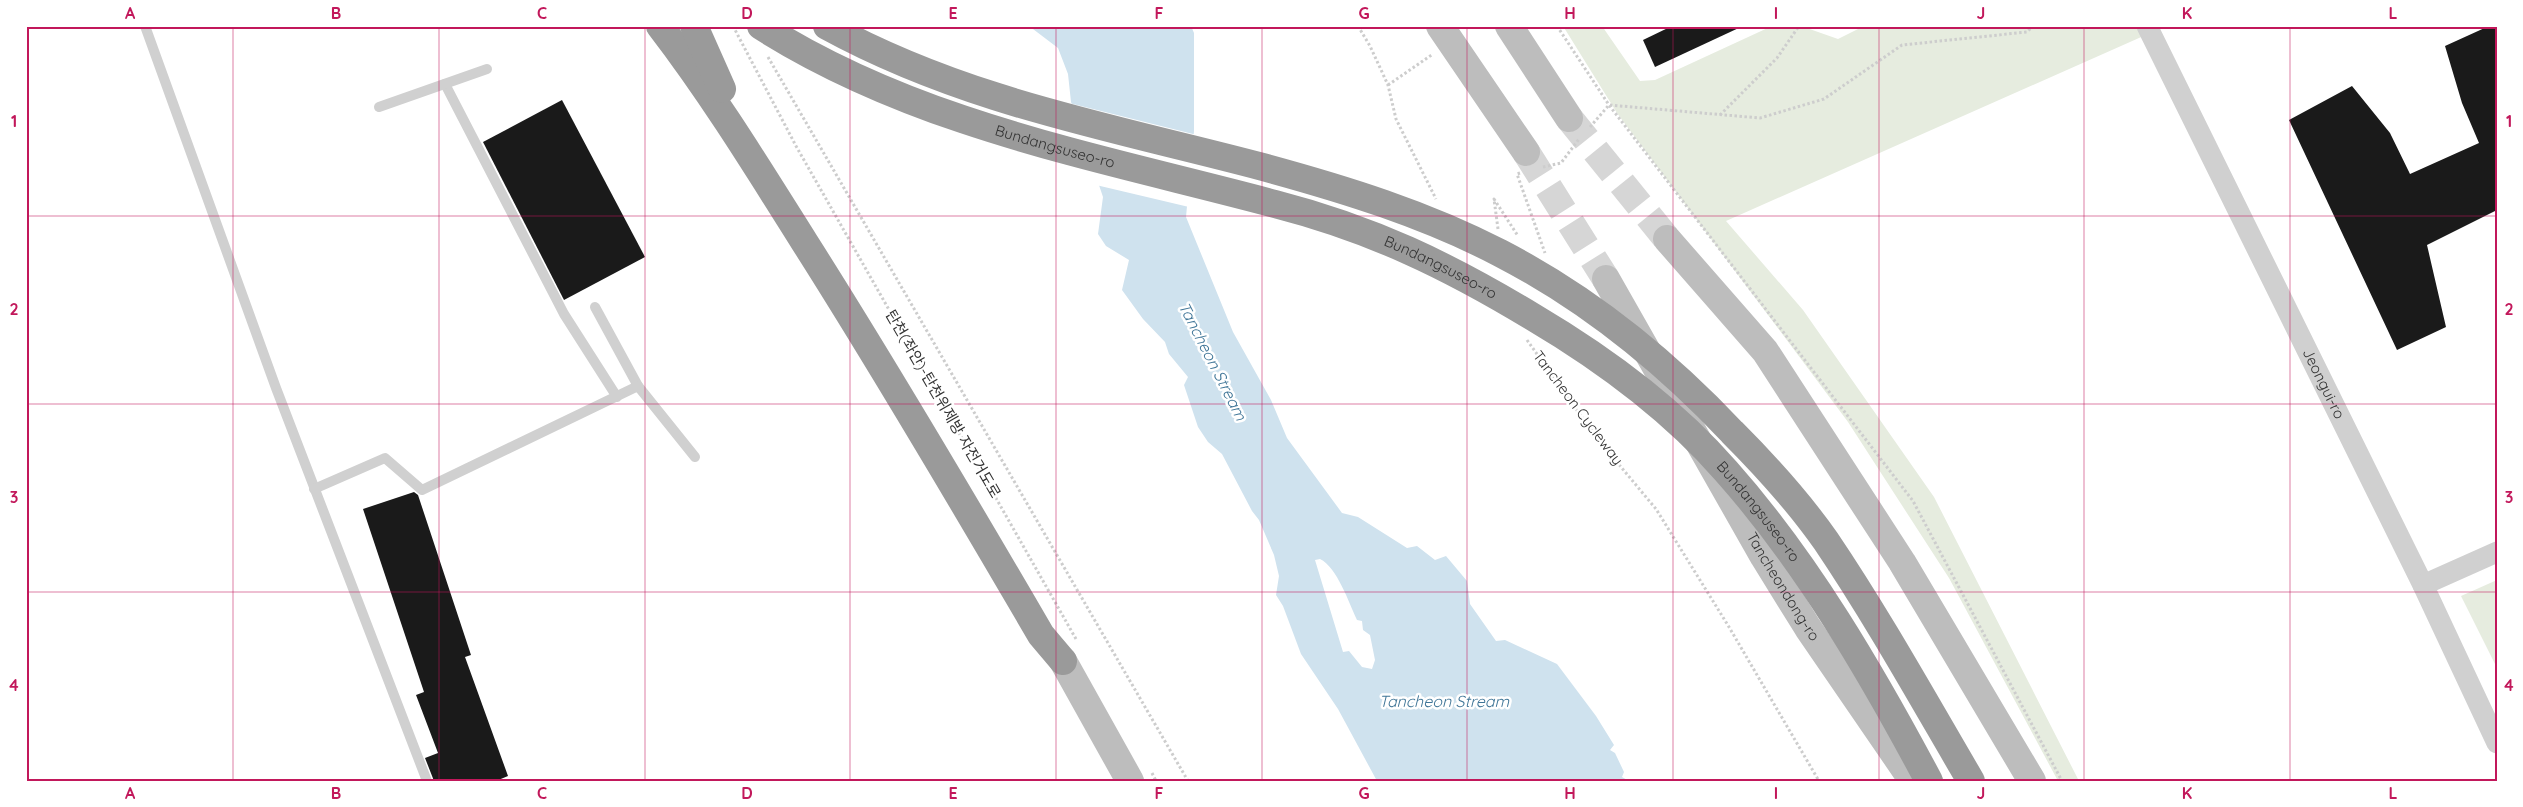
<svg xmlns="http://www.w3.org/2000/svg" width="2523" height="807" font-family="Quicksand,'Noto Sans KR',sans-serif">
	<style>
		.green { fill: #e6ecdf }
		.water { fill: #cfe2ee; fill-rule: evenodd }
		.pier { fill: #fff }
		.building { fill: #1a1a1a }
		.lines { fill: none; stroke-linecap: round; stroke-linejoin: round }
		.secondary-tunnel { stroke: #d6d6d6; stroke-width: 28; stroke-dasharray: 28 14; stroke-linecap: butt }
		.path { stroke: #cdcdcd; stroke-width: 3; stroke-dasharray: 2.5 2.5; stroke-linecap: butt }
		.lane { stroke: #d0d0d0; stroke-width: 10 }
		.street { stroke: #d0d0d0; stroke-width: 21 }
		.secondary { stroke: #bdbdbd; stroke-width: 28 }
		.highway { stroke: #9a9a9a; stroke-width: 28 }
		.grid { fill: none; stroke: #c2185b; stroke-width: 1; stroke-opacity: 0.55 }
		.labels { text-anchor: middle; stroke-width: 5; stroke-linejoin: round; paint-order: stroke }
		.street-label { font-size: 15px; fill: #333; stroke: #fff }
		.water-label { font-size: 16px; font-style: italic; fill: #3f7597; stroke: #fff }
		.neatline { fill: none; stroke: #c2185b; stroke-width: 2 }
		.grid-label { font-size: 16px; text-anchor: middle; font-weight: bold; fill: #c2185b }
	</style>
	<rect width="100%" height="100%" fill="#fff"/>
	<!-- green -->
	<g class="green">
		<polygon points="1563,26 1602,26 1640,81 1655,80 1772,26 1801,26 1838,39 1864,26 2145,26 2148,34 1726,221 1803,310 1934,497 2079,781 2058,781 1949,578 1848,422 1617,113"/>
		<polygon points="2497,580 2497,668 2461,596"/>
	</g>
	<!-- water -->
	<path class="water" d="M1029,26H1191L1194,33V131L1186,217L1233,332L1271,400L1287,438L1342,513L1358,517L1407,548L1417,546L1435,560L1446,556L1467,581L1470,604L1496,641L1505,640L1557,664L1596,716L1614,745L1610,750L1615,753L1624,772L1622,777L1629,781H1377L1338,709L1301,654L1283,606L1276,595L1279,576L1274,555L1259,520L1252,511L1222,454L1208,442L1198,427L1184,385L1188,377L1169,354L1165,342L1143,319L1122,290L1129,260L1106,246L1098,234L1103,197L1071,102L1068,74L1058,48ZM1320,559C1337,567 1349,603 1357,620L1362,621L1363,630L1370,635L1375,660L1372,669L1362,667L1349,651L1343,652L1315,560Z"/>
	<!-- pier -->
	<polygon class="pier" points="1069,103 1197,135 1189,207 1096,185"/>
	<!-- building -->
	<g class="building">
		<polygon points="1672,26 1743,26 1655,67 1643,40"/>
		<polygon points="2489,26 2497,26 2497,210 2427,245 2446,327 2397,350 2289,120 2352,86 2390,133 2410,174 2479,143 2462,103 2445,46"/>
		<polygon points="562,100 645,257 564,300 483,142"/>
		<polygon points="414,492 418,495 471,655 465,657 508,776 496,781 434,781 425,758 438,753 416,695 424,692 363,509"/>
	</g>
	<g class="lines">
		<!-- secondary-tunnel -->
		<g class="secondary-tunnel">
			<polyline points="1569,118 1667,239"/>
			<polyline points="1526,152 1606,279"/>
		</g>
		<!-- path -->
		<g class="path">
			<polyline points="733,26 796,146 1076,639"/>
			<polyline points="1358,26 1370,46 1388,85 1396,119 1436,199"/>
			<polyline points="1557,26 1609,105 1913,501 2062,781"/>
			<polyline points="768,57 1188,781"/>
			<polyline points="1388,85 1433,54"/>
			<polyline points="1720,115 1777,58 1799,26"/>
			<polyline points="1590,127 1609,105 1760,118 1824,99 1902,45 2027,32 2033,26"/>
			<polyline points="1543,167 1561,163 1579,139"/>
			<polyline points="1520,173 1517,174 1545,253"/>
			<polyline points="1498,229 1494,199 1518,236"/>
			<polyline points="1527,340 1596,437 1656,509 1729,627 1819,781"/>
			<polyline points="1152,773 1156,781"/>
		</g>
		<!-- lane -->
		<g class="lane">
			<polyline points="145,26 276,388 427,781"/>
			<polyline points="445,84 564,314 617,397"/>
			<polyline points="379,107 487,69"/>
			<polyline points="595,307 638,386"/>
			<polyline points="314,489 385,458 422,490 638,386 695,457"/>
		</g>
		<!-- street -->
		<g class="street">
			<path id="s1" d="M2147,26L2423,585L2497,743"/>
			<polyline points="2423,585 2497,552"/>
		</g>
		<!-- secondary -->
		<g class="secondary">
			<polyline points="1440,26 1526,152"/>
			<polyline points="1509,26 1569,118"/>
			<polyline points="1667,239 1765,351 1902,562 2032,781"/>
			<path id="s2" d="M1606,279L1764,557L1808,628L1913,781"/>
			<polyline points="1063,661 1130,781"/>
		</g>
		<!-- highway -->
		<g class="highway">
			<path d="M660,26C713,95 759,170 805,243C887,372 964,503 1041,635L1063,661"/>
			<polyline points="694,26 722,89"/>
			<path id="s3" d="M761,26C917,125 1099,157 1275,204C1372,229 1447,265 1533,317C1604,359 1672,409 1726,471C1807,562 1872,674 1929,781"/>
			<path d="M827,26C966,102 1112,127 1263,167C1344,189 1425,214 1500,253C1587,298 1665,361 1732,432C1764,464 1800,504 1826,541C1878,618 1924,701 1971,781"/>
		</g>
	</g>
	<!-- grid -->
	<path class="grid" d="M233,26V781M439,26V781M645,26V781M850,26V781M1056,26V781M1262,26V781M1467,26V781M1673,26V781M1879,26V781M2084,26V781M2290,26V781M26,216H2497M26,404H2497M26,592H2497"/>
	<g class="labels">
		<!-- street labels -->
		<g class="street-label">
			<text dy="5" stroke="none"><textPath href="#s3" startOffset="319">Bundangsuseo-ro</textPath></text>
			<text dy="5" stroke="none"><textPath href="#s3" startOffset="724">Bundangsuseo-ro</textPath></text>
			<text dy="5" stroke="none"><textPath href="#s1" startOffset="399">Jeongui-ro</textPath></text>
			<text transform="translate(943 404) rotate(60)" y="5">탄천(좌안)-탄천위제방 자전거도로</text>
			<text transform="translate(1578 408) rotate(53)" y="5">Tancheon Cycleway</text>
			<text dy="5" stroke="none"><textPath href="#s3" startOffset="1129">Bundangsuseo-ro</textPath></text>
			<text dy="5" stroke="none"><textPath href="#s2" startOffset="355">Tancheondong-ro</textPath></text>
		</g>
		<!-- water labels -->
		<g class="water-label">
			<text transform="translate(1213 361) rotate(63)" y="6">Tancheon Stream</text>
			<text x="1444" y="707">Tancheon Stream</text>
		</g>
	</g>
	<!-- border -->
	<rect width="2523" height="807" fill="none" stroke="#ffffff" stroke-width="55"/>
	<rect x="28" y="28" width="2468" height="752" class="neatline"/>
	<g class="grid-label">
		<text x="130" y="19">A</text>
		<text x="336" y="19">B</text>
		<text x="542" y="19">C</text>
		<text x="747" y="19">D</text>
		<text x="953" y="19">E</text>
		<text x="1159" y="19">F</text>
		<text x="1364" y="19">G</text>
		<text x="1570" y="19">H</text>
		<text x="1776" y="19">I</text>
		<text x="1981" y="19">J</text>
		<text x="2187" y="19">K</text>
		<text x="2393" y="19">L</text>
		<text x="14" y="127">1</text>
		<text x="2509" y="127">1</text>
		<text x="14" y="315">2</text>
		<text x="2509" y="315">2</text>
		<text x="14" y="503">3</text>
		<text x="2509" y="503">3</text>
		<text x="14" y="691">4</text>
		<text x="2509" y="691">4</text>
		<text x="130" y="799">A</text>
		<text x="336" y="799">B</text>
		<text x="542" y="799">C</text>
		<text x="747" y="799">D</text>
		<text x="953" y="799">E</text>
		<text x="1159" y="799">F</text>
		<text x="1364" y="799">G</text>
		<text x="1570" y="799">H</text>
		<text x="1776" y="799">I</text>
		<text x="1981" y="799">J</text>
		<text x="2187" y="799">K</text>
		<text x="2393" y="799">L</text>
	</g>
</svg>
